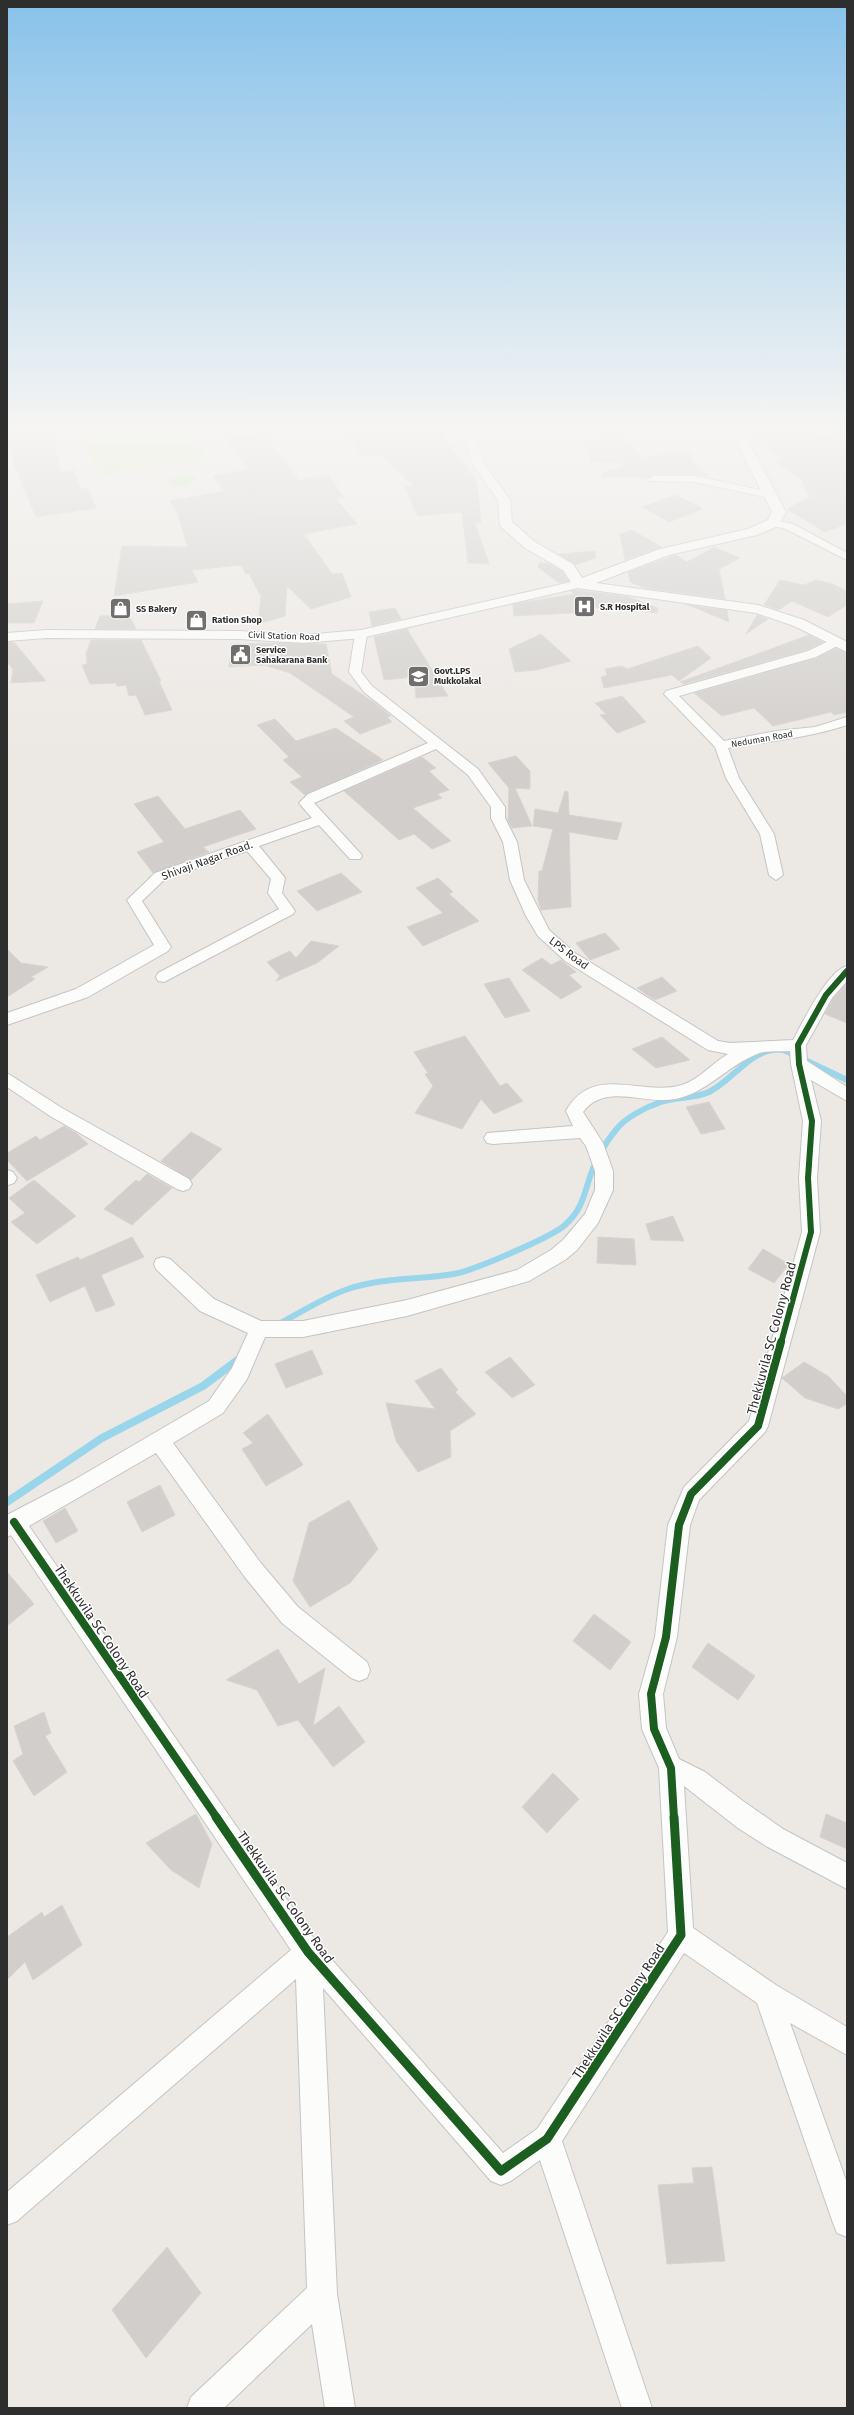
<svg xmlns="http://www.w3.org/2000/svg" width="854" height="2415" font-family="'Fira Sans',sans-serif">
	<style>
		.green { fill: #cee6be }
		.pitch { fill: #d9eabb }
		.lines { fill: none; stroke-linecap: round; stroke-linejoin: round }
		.stream-far1 { stroke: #99d6ec; stroke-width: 6 }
		.stream { stroke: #99d6ec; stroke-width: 8 }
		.building { fill: #d1cecb; stroke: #d7d4d0 }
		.street-casing { stroke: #c5c4c5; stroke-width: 2 }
		.secondary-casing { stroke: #c5c4c5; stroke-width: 2 }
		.street { fill: #fcfcfb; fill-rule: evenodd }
		.secondary { fill: #fcfcfb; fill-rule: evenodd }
		.cycleway-far2-casing { stroke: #fff; stroke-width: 8 }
		.cycleway-far1-casing { stroke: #fff; stroke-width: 10 }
		.cycleway-casing { stroke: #fff; stroke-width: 12 }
		.cycleway-far2 { stroke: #1b5e20; stroke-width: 6 }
		.cycleway-far1 { stroke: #1b5e20; stroke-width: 8 }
		.cycleway { stroke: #1b5e20; stroke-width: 9 }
		.labels { text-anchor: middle; stroke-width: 3; stroke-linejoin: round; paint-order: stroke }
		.far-poi-label { font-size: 9px; font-weight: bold; fill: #2e2e2e; stroke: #fff; text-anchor: start }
		.far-street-label { font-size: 9px; fill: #2e2e2e; stroke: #fff }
		.street-label { font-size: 11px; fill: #2e2e2e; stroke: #fff }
		.near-street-label { font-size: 13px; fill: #2e2e2e; stroke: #fff }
	</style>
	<rect width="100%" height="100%" fill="#ece8e4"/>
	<!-- green -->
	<polygon class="green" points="182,475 194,477 197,480 186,487 171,486 168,479"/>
	<!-- pitch -->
	<polygon class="pitch" points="76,425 185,425 208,458 101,476"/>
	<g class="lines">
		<!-- stream-far1 -->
		<path class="stream-far1" d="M277,1325C300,1313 324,1297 348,1289C382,1277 419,1280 454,1274C472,1271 552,1237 565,1225C584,1208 584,1192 592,1171C597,1158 606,1142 615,1131C624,1118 646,1107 661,1102C677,1097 693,1099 709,1092C734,1080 753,1045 784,1050L847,1080"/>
		<!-- stream -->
		<polyline class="stream" points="7,1502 102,1438 203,1386 239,1359"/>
	</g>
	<!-- building -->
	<g class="building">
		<polygon points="27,425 48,425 48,433 52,433 61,472 73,470 81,489 87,488 96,508 36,517 15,467 7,432 7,427"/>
		<polygon points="361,425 388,425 391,430 435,425 477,482 481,523 475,523 489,564 468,563 462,512 418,516 405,487 414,486 380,454 360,457 347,426"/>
		<polygon points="616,425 644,459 656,455 690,451 693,463 708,476 653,474 649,477 603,477 602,473 624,466 623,463 591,462 583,441 618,437"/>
		<polygon points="804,427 813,438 847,432 847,524 825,532 787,509 809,497 802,480 773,460 781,458 749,434"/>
		<polygon points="263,432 299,480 328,475 344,497 336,499 357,524 304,534 332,574 342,573 351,597 311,609 287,586 285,616 258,624 261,597 249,574 246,574 241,565 192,570 198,582 114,596 122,546 188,547 177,512 170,501 224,491 213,476 250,469 225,438"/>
		<polygon points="676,495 703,509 669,522 642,507"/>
		<polygon points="632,530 662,547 625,560 620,534"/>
		<polygon points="714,547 740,558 719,569 725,599 645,588 630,582 628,572 676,555 687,562"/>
		<polygon points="595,551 596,558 575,565 559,554"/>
		<polygon points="540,562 546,564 545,562 562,571 569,581 559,583 538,567"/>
		<polygon points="780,580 804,585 816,580 830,583 847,591 847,605 828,617 792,601 779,610 764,605"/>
		<polygon points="578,590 629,597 658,608 657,613 591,607 593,612 514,616 513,604 574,594 570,591"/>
		<polygon points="43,601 34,623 7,623 7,604"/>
		<polygon points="687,605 727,610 729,622 698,609"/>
		<polygon points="395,608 401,619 372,626 369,612"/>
		<polygon points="129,615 136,629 95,629 100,616"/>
		<polygon points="757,615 768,619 746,634"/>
		<polygon points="407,629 432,670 448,696 416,698 414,677 384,680 374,637"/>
		<polygon points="541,634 571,661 537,670 515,672 509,649"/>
		<polygon points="809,635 823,642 807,650 684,684 680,682"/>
		<polygon points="91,640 141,640 161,681 159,681 172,710 145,715 136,695 129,696 126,685 117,686 116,683 90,684 82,665 87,664 86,654"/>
		<polygon points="7,642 14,642 46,681 11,683 13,669 7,662"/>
		<polygon points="286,643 326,644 332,674 375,703 391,716 387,717 392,722 360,734 344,721 354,717 290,673 264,665 229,667 231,644"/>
		<polygon points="698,646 711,658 679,681 672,675 604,688 601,677 607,675 605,669 622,666 627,669"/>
		<polygon points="836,648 847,653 847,712 834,715 831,712 773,726 754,708 722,716 694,693 816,658"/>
		<polygon points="622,696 646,722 617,733 600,715 606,714 595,703"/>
		<polygon points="275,719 296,741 336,728 383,760 305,795 290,782 302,777 283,760 289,757 257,725"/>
		<polygon points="516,756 530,771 530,789 515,788 532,826 512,828 508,821 509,788 488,763"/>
		<polygon points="422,757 436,768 429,771 449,790 437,794 442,798 413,808 451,841 432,849 414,834 399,840 344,791"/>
		<polygon points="565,791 568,792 569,815 622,823 617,840 569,832 571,907 541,910 538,900 539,871 542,871 553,829 533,826 535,809 558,813"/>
		<polygon points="158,796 185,829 240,810 256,829 203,847 209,852 153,873 137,852 164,842 134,804"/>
		<polygon points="341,873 362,892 317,911 297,891"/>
		<polygon points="438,878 453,892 449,894 479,921 423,946 407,927 443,913 416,888"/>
		<polygon points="605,933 620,949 590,960 576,943"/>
		<polygon points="311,941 339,946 317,963 276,981 280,976 267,962 290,951 296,958"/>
		<polygon points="7,949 21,963 48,967 31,977 35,979 7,997"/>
		<polygon points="542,958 551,965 561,960 576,972 569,975 582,987 561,999 522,970"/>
		<polygon points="662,977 677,991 655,1000 637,988"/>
		<polygon points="509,978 530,1011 505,1018 484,984"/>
		<polygon points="847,983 847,1023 825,1014 833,999"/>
		<polygon points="465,1036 500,1086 507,1083 523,1101 494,1114 481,1099 462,1129 415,1113 433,1086 425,1074 428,1073 414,1052"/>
		<polygon points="662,1037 690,1060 656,1068 632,1049"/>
		<polygon points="709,1102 725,1129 701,1134 686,1107"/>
		<polygon points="64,1126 76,1133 88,1144 27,1181 7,1160 7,1153 36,1136 40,1140"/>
		<polygon points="191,1132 222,1149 191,1180 161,1161"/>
		<polygon points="147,1174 172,1188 132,1225 104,1209 136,1180 139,1182"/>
		<polygon points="34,1180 76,1216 37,1244 11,1222 25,1213 9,1198"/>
		<polygon points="673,1216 684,1241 651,1240 646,1224"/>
		<polygon points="132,1237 144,1257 101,1275 115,1305 96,1312 85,1286 50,1302 36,1275 78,1257 80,1260"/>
		<polygon points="598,1237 634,1239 636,1265 597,1263"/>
		<polygon points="763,1249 789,1264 774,1283 748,1269"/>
		<polygon points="312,1350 323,1374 286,1388 275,1364"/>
		<polygon points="510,1357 535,1385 512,1398 485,1372"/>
		<polygon points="804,1362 828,1376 847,1396 847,1404 838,1409 805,1398 782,1378"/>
		<polygon points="441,1368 458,1390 455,1392 476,1414 450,1431 451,1457 418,1472 396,1441 386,1403 435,1409 415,1381"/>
		<polygon points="268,1414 303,1465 266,1486 242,1449 253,1443 243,1433"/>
		<polygon points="160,1485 175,1515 142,1532 127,1502"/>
		<polygon points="349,1500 378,1549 350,1583 310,1607 293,1581 309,1523"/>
		<polygon points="65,1508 78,1531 56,1543 43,1521"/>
		<polygon points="7,1572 34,1604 7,1626"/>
		<polygon points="594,1614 631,1642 610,1670 573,1641"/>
		<polygon points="708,1643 755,1676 738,1700 692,1667"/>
		<polygon points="278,1649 299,1684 325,1668 313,1726 339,1706 365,1742 333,1767 298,1720 278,1726 257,1690 226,1680"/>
		<polygon points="44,1712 51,1733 45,1736 67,1772 34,1796 13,1761 23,1754 14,1726"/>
		<polygon points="553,1773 579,1799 547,1833 522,1807"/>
		<polygon points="196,1814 212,1844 199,1888 171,1870 146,1843"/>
		<polygon points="826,1814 847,1823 847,1849 820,1837"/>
		<polygon points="62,1905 82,1945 33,1980 25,1962 7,1980 7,1937 42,1912 44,1917"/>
		<polygon points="712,2167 725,2261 667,2264 658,2185 694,2183 692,2168"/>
		<polygon points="167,2247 201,2293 146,2358 112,2310"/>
	</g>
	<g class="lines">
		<defs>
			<g id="street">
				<polygon points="653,476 695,476 770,492 775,495 770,498 695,482 649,481 648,479"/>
				<polygon points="773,520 793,524 847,553 847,560 786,529 769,525 769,521"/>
				<path d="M361,630L367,634L361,672L372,686L478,769L505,807V818L517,842L524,880L549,930L575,953L718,1041L730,1043L793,1040C803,1022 827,971 847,966V981L832,998L806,1045L807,1061L847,1087V1101L811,1080L821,1121L817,1178L820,1232L768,1426L765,1432L699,1500L690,1525L677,1637L663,1694L666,1728L679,1759L705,1772L743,1801L783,1829L847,1863V1889L766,1846L738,1828L684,1786L693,1928L776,1985L847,2027V2055L790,2023L847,2183V2237L837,2233L833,2223L757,2003L684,1953L562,2141L652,2408H622L540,2160L511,2181L501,2185L491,2181L323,1988L337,2294L355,2408H325L312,2324L224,2408H187L191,2397L307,2288L296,1979L17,2221L7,2225V2192L291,1950L11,1535L7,1537V1515L74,1480L209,1401L232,1368L248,1333L200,1311L156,1269L154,1264L156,1259L163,1257L170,1259L214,1299L261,1321H303L407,1300L517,1270L551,1250L563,1240L585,1214L595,1190V1171L586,1146L580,1138L493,1144L487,1143L484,1138L487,1133L573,1126L566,1111C593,1063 641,1097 682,1085C699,1080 712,1063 728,1054L708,1050L565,961L538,936L526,916L510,880L503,842L491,818V807L468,775L436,749L314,803L360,853L362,856L360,859H350L319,825L259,846L285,878L282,893L295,911L293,914L164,982L158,981L156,977L158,973L279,909L268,893L271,879L247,851L165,879L142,901L171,947L168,951L88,997L7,1025V1013L76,989L154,945L127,900L155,873L312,818L299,803L308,794L428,743L364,692L349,672L355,634ZM790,1051L791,1064L803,1121L799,1178L802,1232L749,1421L684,1487L668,1525L655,1637L639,1694L642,1729L659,1768L668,1932L537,2129L503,2153L317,1943L29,1526L156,1453L244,1576L282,1623L351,1678L359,1681L367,1678L370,1670L367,1662L298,1607L260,1562L173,1443L223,1413L247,1379L265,1337H303L407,1316L529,1281L565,1260L577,1250L598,1223L613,1190V1171L603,1143L583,1112C605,1082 644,1105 675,1099C707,1093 727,1066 757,1054C766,1050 780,1052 790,1051Z"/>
				<path d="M835,638L839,639L841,642L839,645L816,657L679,696L724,741L776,731L815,727L847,717V725C809,738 768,741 728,748L739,778L774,834L783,875L776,880L769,875L760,834L726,778L715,747L664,694L666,691L808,651Z"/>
				<polygon points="7,1073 62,1108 189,1179 192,1184 189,1189 183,1191 177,1189 50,1116 7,1087"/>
				<polygon points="7,1170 13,1172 17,1178 14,1183 8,1185"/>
			</g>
			<polygon id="secondary" points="459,425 471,425 485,465 510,500 512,522 535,542 573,564 582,578 660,549 748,529 768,520 772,512 736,441 735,425 747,425 748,441 786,512 778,526 757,535 669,555 596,583 758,605 804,620 847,642 847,652 794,626 756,613 578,588 361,638 304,643 239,639 46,638 7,641 7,633 46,630 239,631 304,635 361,630 571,582 563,570 525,548 500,526 498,500 473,465"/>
		</defs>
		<!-- street casing -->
		<use href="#street" class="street-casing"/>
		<!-- secondary casing -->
		<use href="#secondary" class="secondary-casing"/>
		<!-- street -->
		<use href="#street" class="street"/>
		<!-- secondary -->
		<use href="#secondary" class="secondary"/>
		<defs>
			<polyline id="cycleway-far2" points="781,1343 811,1232 808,1178 812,1121 799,1064 798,1045 826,995 847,971"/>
			<g id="cycleway-far1">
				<polyline points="14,1522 217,1818"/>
				<polyline points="674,1818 671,1768 654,1729 651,1694 666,1637 679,1525 691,1494 758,1426 781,1342"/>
			</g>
			<polyline id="cycleway" points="216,1817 308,1952 501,2171 547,2139 681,1935 674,1817"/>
		</defs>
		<!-- cycleway-far2 casing -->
		<use href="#cycleway-far2" class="cycleway-far2-casing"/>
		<!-- cycleway-far1 casing -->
		<use href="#cycleway-far1" class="cycleway-far1-casing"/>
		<!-- cycleway casing -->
		<use href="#cycleway" class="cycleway-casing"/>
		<!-- cycleway-far2 -->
		<use href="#cycleway-far2" class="cycleway-far2"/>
		<!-- cycleway-far1 -->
		<use href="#cycleway-far1" class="cycleway-far1"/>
		<!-- cycleway -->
		<use href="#cycleway" class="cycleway"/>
	</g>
	<!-- sky -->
	<linearGradient id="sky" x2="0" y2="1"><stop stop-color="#88c2ea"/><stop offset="0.56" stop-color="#f6f5f3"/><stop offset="1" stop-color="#f6f5f3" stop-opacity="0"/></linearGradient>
	<rect width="854" height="763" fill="url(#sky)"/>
	<!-- icons -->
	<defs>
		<symbol id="hospital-square" viewBox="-11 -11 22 22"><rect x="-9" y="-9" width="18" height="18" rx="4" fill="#706f6e" stroke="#fff"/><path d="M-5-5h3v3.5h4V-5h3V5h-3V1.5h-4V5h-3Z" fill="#fff"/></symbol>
		<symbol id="shop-square" viewBox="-11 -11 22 22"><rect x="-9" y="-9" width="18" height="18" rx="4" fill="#706f6e" stroke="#fff"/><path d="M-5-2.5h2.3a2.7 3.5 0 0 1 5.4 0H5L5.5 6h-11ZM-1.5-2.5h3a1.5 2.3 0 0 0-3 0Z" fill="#fff"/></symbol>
		<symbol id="civic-square" viewBox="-11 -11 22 22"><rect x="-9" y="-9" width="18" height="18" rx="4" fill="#706f6e" stroke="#fff"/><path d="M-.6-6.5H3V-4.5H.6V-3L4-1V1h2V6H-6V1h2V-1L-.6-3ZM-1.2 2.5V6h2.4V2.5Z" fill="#fff"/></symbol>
		<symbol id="school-square" viewBox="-11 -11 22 22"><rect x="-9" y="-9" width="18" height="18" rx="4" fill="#706f6e" stroke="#fff"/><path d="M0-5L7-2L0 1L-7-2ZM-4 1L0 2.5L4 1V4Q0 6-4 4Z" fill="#fff"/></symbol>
	</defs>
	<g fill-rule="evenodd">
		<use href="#hospital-square" x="572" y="594" width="25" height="25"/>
		<use href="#shop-square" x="108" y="596" width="25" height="25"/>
		<use href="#shop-square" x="184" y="608" width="25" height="25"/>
		<use href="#civic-square" x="228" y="642" width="25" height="25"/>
		<use href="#school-square" x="406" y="664" width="25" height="25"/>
	</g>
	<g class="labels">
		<!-- far-poi labels -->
		<g class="far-poi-label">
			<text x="600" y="610">S.R Hospital</text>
			<text x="136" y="612">SS Bakery</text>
			<text x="212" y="623">Ration Shop</text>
			<text x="256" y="653">Service<tspan x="256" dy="10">Sahakarana Bank</tspan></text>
			<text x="434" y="674">Govt.LPS<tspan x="434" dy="10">Mukkolakal</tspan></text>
		</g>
		<!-- far-street labels -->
		<g class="far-street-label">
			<text transform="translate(284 636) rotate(2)" y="3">Civil Station Road</text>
			<text transform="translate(762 739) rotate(-10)" y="3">Neduman Road</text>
		</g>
		<!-- street labels -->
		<g class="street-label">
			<text transform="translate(207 860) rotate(-20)" y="4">Shivaji Nagar Road.</text>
			<text transform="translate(569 953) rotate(37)" y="4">LPS Road</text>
		</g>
		<!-- near-street labels -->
		<g class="near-street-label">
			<text transform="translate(771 1338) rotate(-75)" y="5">Thekkuvila SC Colony Road</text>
			<text transform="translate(102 1631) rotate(56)" y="5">Thekkuvila SC Colony Road</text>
			<text transform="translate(286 1897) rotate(55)" y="5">Thekkuvila SC Colony Road</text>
			<text transform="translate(618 2011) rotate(-57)" y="5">Thekkuvila SC Colony Road</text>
		</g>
	</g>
	<!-- border -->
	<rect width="854" height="2415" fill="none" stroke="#2e2e2e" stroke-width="16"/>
</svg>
